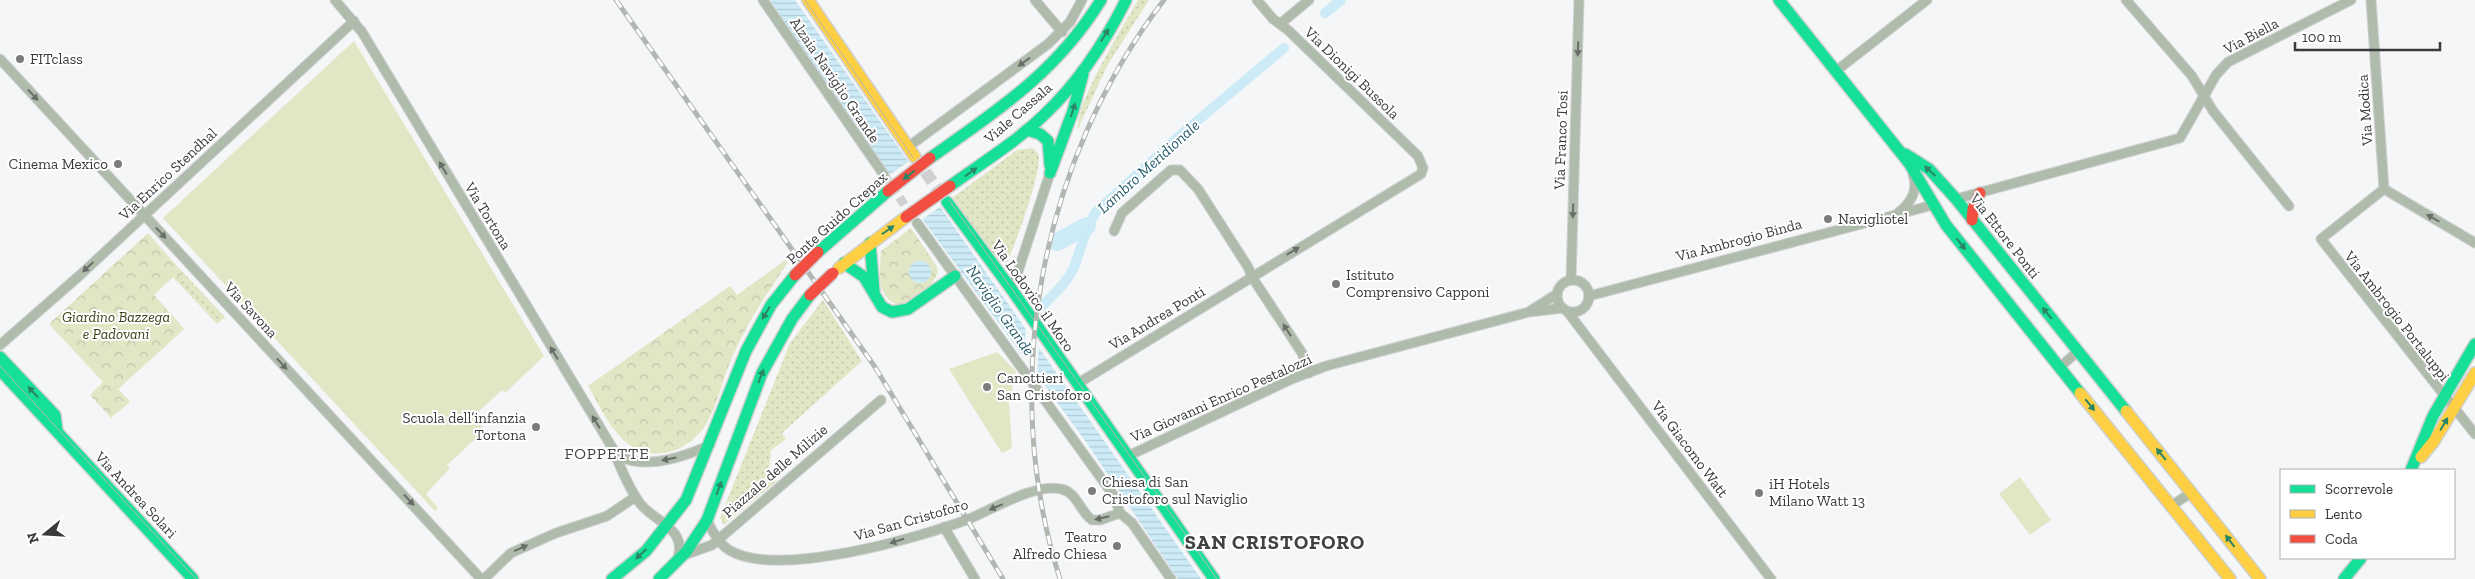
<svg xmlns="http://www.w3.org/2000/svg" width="2475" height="579" font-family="'Zilla Slab',serif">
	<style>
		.grass { fill: url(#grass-dots) }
		.forest { fill: url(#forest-crowns) }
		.garden { fill: #e1e6c5 }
		.water { fill: url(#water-rules) }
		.pier { fill: #f5f6f7 }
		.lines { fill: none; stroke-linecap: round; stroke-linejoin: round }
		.canal { stroke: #ccebf6; stroke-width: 10 }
		.river { stroke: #ccebf6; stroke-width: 18 }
		.street-tunnel { stroke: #cfd0d1; stroke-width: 9; stroke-dasharray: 9 4.5; stroke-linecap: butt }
		.secondary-tunnel { stroke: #cfd0d1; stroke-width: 12; stroke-dasharray: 12 6; stroke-linecap: butt }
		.street-casing { stroke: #cfd0d1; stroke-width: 11 }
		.fast-casing { stroke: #cfd0d1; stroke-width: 14 }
		.slow-casing { stroke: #cfd0d1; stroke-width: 14 }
		.jam-casing { stroke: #cfd0d1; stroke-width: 14 }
		.street { stroke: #afbbab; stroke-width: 9 }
		.fast { stroke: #16e098; stroke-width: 11 }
		.slow { stroke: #ffcf43; stroke-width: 11 }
		.jam { stroke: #f24e42; stroke-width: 11 }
		.tram { stroke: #b2b7b1; stroke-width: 1 }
		.rail-casing { stroke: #b2b7b1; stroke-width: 5 }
		.rail { stroke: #fff; stroke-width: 3; stroke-dasharray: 9; stroke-linecap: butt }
		.jam-bridge-casing { stroke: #cfd0d1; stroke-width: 14; stroke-linecap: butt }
		.jam-bridge { stroke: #f24e42; stroke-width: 11 }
		.oneway { fill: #298565 }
		.oneway2 { fill: #686e68 }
		.poi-dot { fill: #7b7c7d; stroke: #fff; stroke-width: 2 }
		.labels { text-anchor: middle; stroke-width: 4; stroke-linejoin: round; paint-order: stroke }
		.street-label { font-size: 15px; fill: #393a3b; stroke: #fff }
		.poi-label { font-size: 15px; fill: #393a3b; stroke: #fff; text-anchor: start }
		.park-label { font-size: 15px; font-style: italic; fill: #3c4015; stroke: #fff }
		.water-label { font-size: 16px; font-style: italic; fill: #265c6c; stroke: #fff }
		.neighbourhood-label { font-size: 16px; letter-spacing: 1px; fill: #3f4142; stroke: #fff }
		.district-label { font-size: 20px; font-weight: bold; letter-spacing: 1px; fill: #3f4142; stroke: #fff }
	</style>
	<defs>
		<pattern id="grass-dots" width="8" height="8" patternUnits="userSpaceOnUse" patternTransform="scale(1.25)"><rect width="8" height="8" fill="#e1e6c5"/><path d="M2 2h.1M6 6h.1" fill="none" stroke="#c2c6aa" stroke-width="1.8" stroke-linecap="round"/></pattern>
		<pattern id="forest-crowns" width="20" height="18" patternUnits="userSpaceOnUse" patternTransform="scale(1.25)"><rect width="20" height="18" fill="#e1e6c5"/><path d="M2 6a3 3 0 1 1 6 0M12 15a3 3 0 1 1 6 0" fill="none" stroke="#c2c6aa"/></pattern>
		<pattern id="water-rules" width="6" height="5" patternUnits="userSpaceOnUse" patternTransform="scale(1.25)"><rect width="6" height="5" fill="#ccebf6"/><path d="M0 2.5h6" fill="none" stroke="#b0cad4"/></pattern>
	</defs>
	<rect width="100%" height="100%" fill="#f5f6f7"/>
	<!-- grass -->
	<g class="grass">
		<path d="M1138,0H1149L1107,66L1078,129C1076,101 1123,27 1138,0Z"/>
		<path d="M1033,148C1036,151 1039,153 1039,158C1039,179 1016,244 1006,264L999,262L952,198L1017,150Z"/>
		<polygon points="173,262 225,317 217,324 173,277 154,295 184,329 118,389 130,402 115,398 125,360 148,290"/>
		<polygon points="823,300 862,361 782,433 786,439 771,450 769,470 777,481 724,525 720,518 790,343"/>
	</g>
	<!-- forest -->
	<g class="forest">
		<path d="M911,228L936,265L938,273L930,286L900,305C875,299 880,271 881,251Z"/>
		<polygon points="148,233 183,273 176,281 173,277 154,295 184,329 118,389 130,402 111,418 90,395 103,382 49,324"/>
		<path d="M787,259V264C767,293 748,322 733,355C723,377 718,405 705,426C697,438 683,449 669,452C623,462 607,418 588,386L730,286L737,295Z"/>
	</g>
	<!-- garden -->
	<g class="garden">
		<polygon points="354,41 544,356 505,393 502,390 476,414 484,431 447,465 450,468 426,494 438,508 435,511 163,218"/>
		<polygon points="997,352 1016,371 1009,403 1012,448 1002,453 949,369"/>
		<polygon points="2020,477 2051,520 2030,535 1999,494"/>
	</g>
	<!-- water -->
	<g class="water">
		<polygon points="770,0 795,0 1201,579 1178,579 1084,439 848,118"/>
		<circle cx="920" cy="272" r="11"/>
	</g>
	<!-- pier -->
	<g class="pier">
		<polygon points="909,161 941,206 920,221 888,176"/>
		<polygon points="1026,323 1039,342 1037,379 1024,362"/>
	</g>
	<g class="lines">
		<!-- canal -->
		<g class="canal">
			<polyline points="1325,13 1341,0"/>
			<path d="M1042,306C1054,294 1067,283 1074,267C1082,248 1084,230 1096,212L1184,132L1284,48"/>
		</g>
		<!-- river -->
		<polyline class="river" points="1057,242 1087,226"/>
		<!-- street-tunnel -->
		<polyline class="street-tunnel" points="884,175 912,216"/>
		<!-- secondary-tunnel -->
		<polyline class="secondary-tunnel" points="915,157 945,200"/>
		<defs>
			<g id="street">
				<path d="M335,0L362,32L613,449C620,467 628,486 639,502C653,522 687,527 678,558"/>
				<polyline points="763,0 884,175"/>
				<polyline points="1035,0 1062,32"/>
				<polyline points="2126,0 2192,76 2213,111 2289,206"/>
				<polyline points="2371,0 2384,189"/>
				<polyline points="1280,24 1309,0"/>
				<polyline points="0,59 481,579"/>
				<polyline points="1836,71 1927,0"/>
				<polyline points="908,147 1048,44 1070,22 1082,0"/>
				<polyline points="2384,189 2321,239 2475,434"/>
				<polyline points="2384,189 2475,243"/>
				<polyline points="1956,199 2180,138 2216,75 2228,62 2351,0"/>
				<path d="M1898,213C1910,204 1919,190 1913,175"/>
				<polyline points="917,223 1114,496 1120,513 1132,523 1171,579"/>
				<polyline points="1114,231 1122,213 1171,170 1180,170 1198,189 1248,267 1252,277 1302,353 1309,373"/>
				<polyline points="1571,280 1579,0"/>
				<circle cx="1573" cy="296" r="16"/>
				<polyline points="1012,290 1050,173"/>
				<polyline points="1589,296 1933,205"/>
				<polyline points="1530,311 1557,294"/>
				<polyline points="1567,311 1771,579"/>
				<polyline points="0,345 79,276 354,21"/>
				<polyline points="2060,367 2078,351"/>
				<polyline points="1077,384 1421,174 1423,168 1418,156 1288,30 1273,19 1257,0"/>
				<path d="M613,450C617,452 622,457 626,459C653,468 686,456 710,445"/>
				<polyline points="1128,456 1294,378 1326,366 1529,312 1563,308"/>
				<polyline points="2171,506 2192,492"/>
				<path d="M707,520C712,531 719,544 729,550C777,579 918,538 969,519C993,509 1035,483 1061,489C1077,492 1080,512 1092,520H1100L1120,513"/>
				<polyline points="944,527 975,579"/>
				<polyline points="684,555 712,545 881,400"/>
				<polyline points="484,579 511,553 556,533 607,516 635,497"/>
			</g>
			<g id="fast">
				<polyline points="1779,0 1909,163 1946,225 2080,393"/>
				<polyline points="1027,130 1040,134 1048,141 1050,165"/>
				<polyline points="1905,154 1929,169 1956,199 2126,411"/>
				<path d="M930,158C998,110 1057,72 1101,0"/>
				<polyline points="1050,173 1073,111 1083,74"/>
				<path d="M950,186C982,163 1016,142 1044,115C1079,82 1105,42 1126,0"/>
				<polyline points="947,202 1012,290 1214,579"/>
				<polyline points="870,243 874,291"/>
				<polyline points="818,252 888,191"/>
				<polyline points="844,263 864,277 882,307 892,312 908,309 955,276"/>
				<polyline points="0,357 55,415 57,431"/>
				<polyline points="0,370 193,579"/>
				<polyline points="2411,470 2433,416 2475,344"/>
				<polyline points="612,579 646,551 686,500 746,351 771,305 795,275"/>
				<polyline points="659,579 686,552 707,520 762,373 792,319 810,295"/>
				<polyline points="2344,579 2361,558"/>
			</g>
			<g id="slow">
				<polyline points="808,0 915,157"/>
				<polyline points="839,268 906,217"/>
				<polyline points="2080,393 2230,579"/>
				<polyline points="2126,411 2260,579"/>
				<polyline points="2421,457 2434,441 2475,373"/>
			</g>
			<polyline id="jam" points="1972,220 1973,209 1980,193"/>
		</defs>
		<!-- street casing -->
		<use href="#street" class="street-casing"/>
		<!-- fast casing -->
		<use href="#fast" class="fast-casing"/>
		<!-- slow casing -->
		<use href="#slow" class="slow-casing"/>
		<!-- jam casing -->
		<use href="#jam" class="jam-casing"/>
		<!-- street -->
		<use href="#street" class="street"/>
		<!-- fast -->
		<use href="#fast" class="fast"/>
		<!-- slow -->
		<use href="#slow" class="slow"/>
		<!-- jam -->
		<use href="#jam" class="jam"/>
		<!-- tram -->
		<g class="tram">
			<polyline points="805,0 913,158"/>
			<polyline points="949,200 1217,579"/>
			<polyline points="0,366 196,579"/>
		</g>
		<defs>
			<g id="rail">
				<polyline points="616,0 875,367 1003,579"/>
				<path d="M1060,579C998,385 1040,161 1164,0"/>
			</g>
		</defs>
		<!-- rail casing -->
		<use href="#rail" class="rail-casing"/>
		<!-- rail -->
		<use href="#rail" class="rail"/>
		<defs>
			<g id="jam-bridge">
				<polyline points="888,191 930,158"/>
				<polyline points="906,217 950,186"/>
				<polyline points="795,275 818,252"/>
				<polyline points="810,295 833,273"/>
			</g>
		</defs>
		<!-- jam-bridge casing -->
		<use href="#jam-bridge" class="jam-bridge-casing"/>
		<!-- jam-bridge -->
		<use href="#jam-bridge" class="jam-bridge"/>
	</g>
	<!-- one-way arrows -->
	<defs><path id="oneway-solid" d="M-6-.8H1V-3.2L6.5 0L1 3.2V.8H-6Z" transform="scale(1.25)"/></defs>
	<g class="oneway">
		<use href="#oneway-solid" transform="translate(1105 35) rotate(-58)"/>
		<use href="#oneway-solid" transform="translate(1073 110) rotate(-72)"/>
		<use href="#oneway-solid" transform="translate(1930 171) rotate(-138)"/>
		<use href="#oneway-solid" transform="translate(971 172) rotate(-36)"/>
		<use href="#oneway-solid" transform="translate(909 175) rotate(143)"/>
		<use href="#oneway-solid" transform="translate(888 230) rotate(-35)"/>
		<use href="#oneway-solid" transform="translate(1961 244) rotate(51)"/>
		<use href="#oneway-solid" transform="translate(766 313) rotate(121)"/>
		<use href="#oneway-solid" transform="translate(2047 313) rotate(-129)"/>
		<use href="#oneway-solid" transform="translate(761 376) rotate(-69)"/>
		<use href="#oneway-solid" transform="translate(33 392) rotate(-133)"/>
		<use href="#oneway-solid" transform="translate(2090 405) rotate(51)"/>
		<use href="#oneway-solid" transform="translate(2444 424) rotate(-59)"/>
		<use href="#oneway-solid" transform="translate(2161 454) rotate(-129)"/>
		<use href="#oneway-solid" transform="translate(719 488) rotate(-69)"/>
		<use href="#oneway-solid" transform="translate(2230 541) rotate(-128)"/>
		<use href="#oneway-solid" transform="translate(641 554) rotate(138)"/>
	</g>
	<g class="oneway2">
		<use href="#oneway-solid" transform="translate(1578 49) rotate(92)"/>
		<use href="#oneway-solid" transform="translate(1024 62) rotate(144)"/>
		<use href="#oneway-solid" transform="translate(33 95) rotate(47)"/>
		<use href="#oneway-solid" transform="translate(443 168) rotate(-121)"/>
		<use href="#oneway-solid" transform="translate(1573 211) rotate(92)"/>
		<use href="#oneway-solid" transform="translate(2433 218) rotate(-150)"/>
		<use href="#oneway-solid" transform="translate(161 233) rotate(47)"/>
		<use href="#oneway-solid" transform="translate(1293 251) rotate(-31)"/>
		<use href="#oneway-solid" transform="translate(88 267) rotate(137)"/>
		<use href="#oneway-solid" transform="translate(1287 330) rotate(-123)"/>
		<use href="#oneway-solid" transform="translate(554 353) rotate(-121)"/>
		<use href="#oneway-solid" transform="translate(282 364) rotate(47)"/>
		<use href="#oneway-solid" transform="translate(596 422) rotate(-122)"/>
		<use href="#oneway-solid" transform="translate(669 459) rotate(169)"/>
		<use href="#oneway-solid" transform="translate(409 500) rotate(47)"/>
		<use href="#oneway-solid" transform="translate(996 507) rotate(157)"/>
		<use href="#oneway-solid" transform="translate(1102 518) rotate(167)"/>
		<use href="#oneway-solid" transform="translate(897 541) rotate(163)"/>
		<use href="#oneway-solid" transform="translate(521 548) rotate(-24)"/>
	</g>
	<!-- markers -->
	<g class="poi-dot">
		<circle cx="20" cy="59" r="5"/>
		<circle cx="118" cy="164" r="5"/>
		<circle cx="1828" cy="219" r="5"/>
		<circle cx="1336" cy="284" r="5"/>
		<circle cx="987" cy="387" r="5"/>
		<circle cx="536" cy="427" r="5"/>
		<circle cx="1092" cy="491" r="5"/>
		<circle cx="1759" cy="493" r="5"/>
		<circle cx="1117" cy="546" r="5"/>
	</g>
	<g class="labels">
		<!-- street labels -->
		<g class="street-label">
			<text transform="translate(2251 36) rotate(-28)" y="5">Via Biella</text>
			<text transform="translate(1352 73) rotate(44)" y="5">Via Dionigi Bussola</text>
			<text transform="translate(835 80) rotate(56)" y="5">Alzaia Naviglio Grande</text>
			<text transform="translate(2365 110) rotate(-94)" y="5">Via Modica</text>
			<text transform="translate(1018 113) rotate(-41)" y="5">Viale Cassala</text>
			<text transform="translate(1561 140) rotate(-88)" y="5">Via Franco Tosi</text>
			<text transform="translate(168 174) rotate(-43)" y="5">Via Enrico Stendhal</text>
			<text transform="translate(488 216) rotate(59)" y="5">Via Tortona</text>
			<text transform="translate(837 218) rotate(-42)" y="5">Ponte Guido Crepax</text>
			<text transform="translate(2005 236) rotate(52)" y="5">Via Ettore Ponti</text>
			<text transform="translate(1739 240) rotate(-15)" y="5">Via Ambrogio Binda</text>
			<text transform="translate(1033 296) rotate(55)" y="5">Via Lodovico il Moro</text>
			<text transform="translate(251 310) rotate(47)" y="5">Via Savona</text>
			<text transform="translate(2397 316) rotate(52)" y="5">Via Ambrogio Portaluppi</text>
			<text transform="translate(1157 318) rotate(-31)" y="5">Via Andrea Ponti</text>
			<text transform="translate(1221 398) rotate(-24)" y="5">Via Giovanni Enrico Pestalozzi</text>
			<text transform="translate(1690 449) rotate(53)" y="5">Via Giacomo Watt</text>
			<text transform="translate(775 471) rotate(-41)" y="5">Piazzale delle Milizie</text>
			<text transform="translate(136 495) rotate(47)" y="5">Via Andrea Solari</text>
			<text transform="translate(911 520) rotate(-16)" y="5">Via San Cristoforo</text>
		</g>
		<!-- poi labels -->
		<g class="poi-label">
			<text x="30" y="64">FITclass</text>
			<text x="108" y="169" text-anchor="end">Cinema Mexico</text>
			<text x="1838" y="224">Navigliotel</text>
			<text x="1346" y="280">Istituto<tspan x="1346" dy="17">Comprensivo Capponi</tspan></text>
			<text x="997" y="383">Canottieri<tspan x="997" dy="17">San Cristoforo</tspan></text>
			<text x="526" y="423" text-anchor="end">Scuola dell’infanzia<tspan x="526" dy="17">Tortona</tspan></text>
			<text x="1102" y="487">Chiesa di San<tspan x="1102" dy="17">Cristoforo sul Naviglio</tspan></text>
			<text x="1769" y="489">iH Hotels<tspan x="1769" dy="17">Milano Watt 13</tspan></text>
			<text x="1107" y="542" text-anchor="end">Teatro<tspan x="1107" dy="17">Alfredo Chiesa</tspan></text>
		</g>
		<!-- park labels -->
		<g class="park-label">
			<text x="116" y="322">Giardino Bazzega<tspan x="116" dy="17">e Padovani</tspan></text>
		</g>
		<!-- water labels -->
		<g class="water-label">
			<text transform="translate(1148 166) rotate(-42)" y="6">Lambro Meridionale</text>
			<text transform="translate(1001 310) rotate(55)" y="6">Naviglio Grande</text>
		</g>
		<!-- neighbourhood labels -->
		<g class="neighbourhood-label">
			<text x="607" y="459">FOPPETTE</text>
		</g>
		<!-- district labels -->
		<g class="district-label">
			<text x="1275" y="549">SAN CRISTOFORO</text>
		</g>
	</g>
	<!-- legend -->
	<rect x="2280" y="469" width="175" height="90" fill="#ffffff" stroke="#b0b0b1"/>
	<rect x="2290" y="485" width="25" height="8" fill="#16e098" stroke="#b0b0b1"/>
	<text x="2325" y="494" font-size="15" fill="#393a3b">Scorrevole</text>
	<rect x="2290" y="510" width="25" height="8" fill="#ffcf43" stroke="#b0b0b1"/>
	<text x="2325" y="519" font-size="15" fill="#393a3b">Lento</text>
	<rect x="2290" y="535" width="25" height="8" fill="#f24e42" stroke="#b0b0b1"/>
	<text x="2325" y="544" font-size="15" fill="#393a3b">Coda</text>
	<!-- north arrow -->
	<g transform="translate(45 534) rotate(252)" stroke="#ffffff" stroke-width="4" paint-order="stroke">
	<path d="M0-4L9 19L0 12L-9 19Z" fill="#393a3b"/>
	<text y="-8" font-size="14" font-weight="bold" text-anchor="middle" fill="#393a3b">N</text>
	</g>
	<!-- scale -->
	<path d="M2295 42v8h145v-8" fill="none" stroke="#393a3b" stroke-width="2.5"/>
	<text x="2302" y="42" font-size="15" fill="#393a3b" stroke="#ffffff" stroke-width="4" paint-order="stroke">100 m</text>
</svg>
